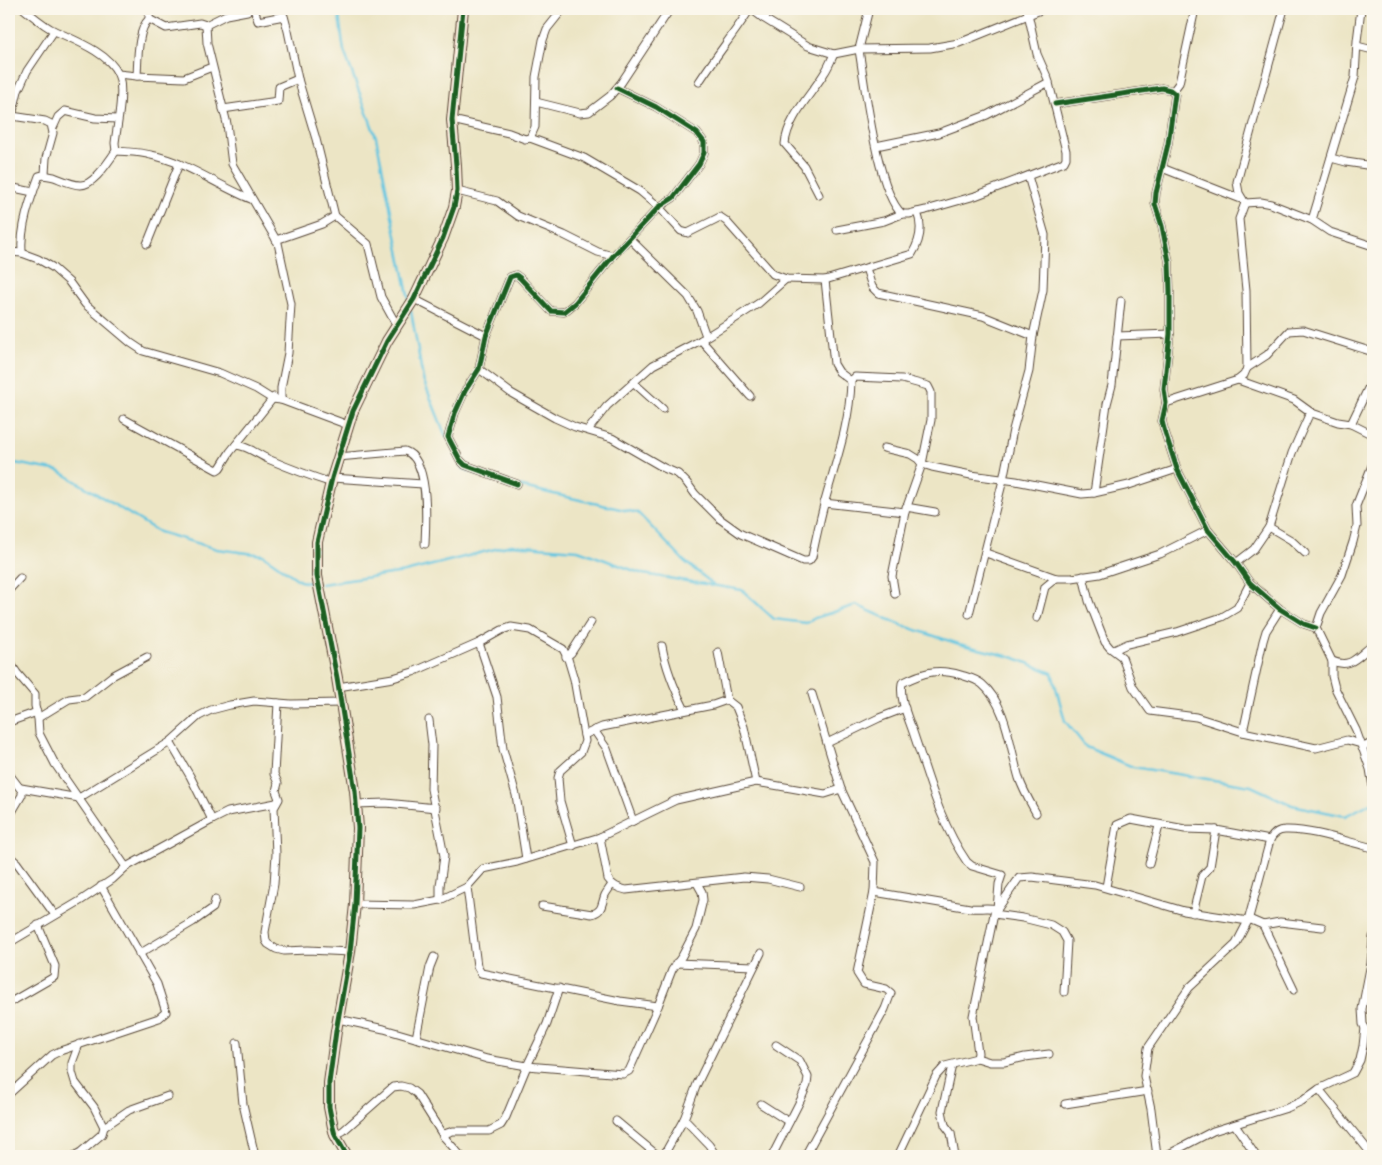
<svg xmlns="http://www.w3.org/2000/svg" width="1382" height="1165" font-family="Vollkorn,serif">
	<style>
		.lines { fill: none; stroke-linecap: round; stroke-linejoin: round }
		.stream { stroke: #62c5e0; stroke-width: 2.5 }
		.street-casing { stroke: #564637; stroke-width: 9 }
		.secondary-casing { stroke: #564637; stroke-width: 12 }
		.street { stroke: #fff; stroke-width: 7 }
		.secondary { stroke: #fde4d1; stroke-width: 10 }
		.cycleway-casing { stroke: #fbf7ec; stroke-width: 8 }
		.cycleway { stroke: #1b5e20; stroke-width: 5 }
	</style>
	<rect width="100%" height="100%" fill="#fbf7ec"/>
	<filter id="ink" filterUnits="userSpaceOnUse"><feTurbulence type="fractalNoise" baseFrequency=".02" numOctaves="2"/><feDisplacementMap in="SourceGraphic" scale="10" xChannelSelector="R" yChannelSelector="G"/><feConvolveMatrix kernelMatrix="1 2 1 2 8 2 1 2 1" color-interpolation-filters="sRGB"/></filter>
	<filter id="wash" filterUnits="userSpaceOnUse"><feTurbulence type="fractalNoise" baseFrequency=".0096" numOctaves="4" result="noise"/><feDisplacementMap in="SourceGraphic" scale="20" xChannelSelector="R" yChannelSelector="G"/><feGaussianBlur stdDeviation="1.12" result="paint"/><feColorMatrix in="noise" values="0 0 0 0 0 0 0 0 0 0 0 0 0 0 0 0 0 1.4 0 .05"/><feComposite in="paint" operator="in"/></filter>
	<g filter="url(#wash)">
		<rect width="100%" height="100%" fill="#ece5c5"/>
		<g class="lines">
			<!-- stream -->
			<g class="stream">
				<polyline points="338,9 344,51 376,137 409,300"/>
				<polyline points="411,311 423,379 446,437"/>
				<polyline points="9,462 59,471 159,532 217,549 263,555 300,581 315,584"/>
				<polyline points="462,466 464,469 507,484"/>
				<polyline points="518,486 638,513 684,561 713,584"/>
				<polyline points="321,584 405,572 511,545 578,550 643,574 742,590 774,619 806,623 815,618 856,605 904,626 959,644 1015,658 1052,673 1065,721 1086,747 1133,767 1251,786 1292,805 1345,816 1373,802"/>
			</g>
		</g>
	</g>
	<g filter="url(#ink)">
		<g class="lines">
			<defs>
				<g id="street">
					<polyline points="751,9 763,18 808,46 834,54 859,49 930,48 959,43 1043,9"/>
					<polyline points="763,18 773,9"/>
					<polyline points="149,19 166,28 200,23 206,25 226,15 247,11 250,9"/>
					<polyline points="206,25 207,43 227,124 232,164 278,243 291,304 288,353 281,388 281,400"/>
					<polyline points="1357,46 1373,50"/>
					<polyline points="859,49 869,9"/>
					<path d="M859,50C865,85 877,192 902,214"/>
					<polyline points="118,74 137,76 184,78 212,67"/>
					<path d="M137,76C138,61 137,30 149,19V9"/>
					<polyline points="298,79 316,139 335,216"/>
					<path d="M699,82C715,57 734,34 750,9"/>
					<polyline points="1173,91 1179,83 1195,9"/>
					<polyline points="536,102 580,113 589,112 610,96 621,83 670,9"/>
					<polyline points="1055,104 1162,88 1170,90 1175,94 1168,144 1156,193 1155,204 1162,226 1169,262 1170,292 1170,334 1164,389 1166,403 1162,421 1164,429 1177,469 1208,530 1236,563 1250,583 1280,609 1304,624 1316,628"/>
					<polyline points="223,109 278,101 279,87 298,79 288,31 284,16 258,21 254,9"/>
					<polyline points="12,116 45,121 51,124 53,133 46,158 45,174"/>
					<path d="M452,120L509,133L525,139L530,138L584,158L640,191L659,207L681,231L688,233L720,217L726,221L773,274L786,279L825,280L912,254C920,241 923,227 917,212"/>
					<polyline points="9,128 18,91 27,71 54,31"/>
					<polyline points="53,128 58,117 65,111 95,118 117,119"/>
					<polyline points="530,138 535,127 536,77 543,40 547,29 563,9"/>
					<polyline points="876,146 939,133 987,115 1049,82"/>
					<path d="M116,151C128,152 140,152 151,155C187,162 218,186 251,199"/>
					<polyline points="1331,158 1346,162 1373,166"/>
					<polyline points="1162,168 1241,199"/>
					<polyline points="9,187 33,192"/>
					<polyline points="457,191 497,201 518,216 564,235 598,252 613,256"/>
					<path d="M819,195L804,166L785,144C787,118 812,94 825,72C829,66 831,60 834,54"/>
					<polyline points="1245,203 1239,193 1237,182 1284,9"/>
					<polyline points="1245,203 1261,202 1271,204 1312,220 1330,232 1373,246"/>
					<polyline points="1312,220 1355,77 1357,41 1361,9"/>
					<polyline points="837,230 884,221 902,214 909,214 926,210 975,196 1064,162 1066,158 1066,151 1048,79 1037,54 1027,9"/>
					<polyline points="630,239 688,296 697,311 706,336"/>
					<polyline points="276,240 322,224 335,216 368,244 381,297 397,326"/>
					<polyline points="147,244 179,164"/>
					<polyline points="9,252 22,253 38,259 52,267 69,282 85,304 131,343 143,351 220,373 256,389 272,399 281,400 348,425"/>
					<path d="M22,253C20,228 30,200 39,176C44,174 48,176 54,177C62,180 72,185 80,185C94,186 109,160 116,151L115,143C117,125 125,90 118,74C109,53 74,40 55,31C44,26 33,16 24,9"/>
					<polyline points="866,268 872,287 878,293 983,316 1033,336"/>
					<polyline points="825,280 834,364 839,372 851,381"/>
					<polyline points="414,299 486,336"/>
					<polyline points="1117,336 1170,334"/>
					<polyline points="701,340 750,396"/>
					<polyline points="1247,368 1267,355 1289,331 1303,330 1373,352"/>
					<path d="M479,369L511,393L555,418L575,427L612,438L664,468L678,474L687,483L695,494L720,519L741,534L803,561H809L812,557C816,538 820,519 825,501C836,461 850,423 851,381"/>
					<polyline points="1238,380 1294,400 1312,413 1338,422 1351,424 1373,435"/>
					<polyline points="851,381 855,377 902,379 928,386 931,392 931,420 922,464 905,512 892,576 895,594"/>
					<polyline points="634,383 663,409"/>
					<polyline points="1166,403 1238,380 1244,375 1247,368 1246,290 1239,219 1245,203"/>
					<polyline points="124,419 217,470 220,468 230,452 274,397"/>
					<polyline points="1351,424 1373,378"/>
					<polyline points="588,430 607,406 653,365 701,340 733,320 759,303 786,279"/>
					<path d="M236,445C248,446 257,454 268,459C289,468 310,476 332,483"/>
					<polyline points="884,448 910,454 918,459 922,464 932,467 971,475 1016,481 1082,494 1094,493 1129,485 1177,469"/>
					<path d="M338,457L405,451C430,459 426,522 425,544"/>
					<polyline points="1373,463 1356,506 1357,526 1353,542 1342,575 1321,613 1316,628 1332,661 1332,676 1335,688 1356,730 1370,769 1373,787"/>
					<polyline points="332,478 423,484"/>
					<polyline points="517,484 465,465 460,460 448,437 455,413 465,391 479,369 486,336 510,277 516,275 520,278 551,311 564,312 575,303 613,256 659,207 673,198 699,164 704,153 704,142 697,133 656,107 617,88"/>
					<polyline points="1094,493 1107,404 1112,385 1121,301"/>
					<polyline points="824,503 905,512"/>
					<polyline points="906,507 935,512"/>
					<polyline points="1269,527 1291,540 1305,553"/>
					<polyline points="986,553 1056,578 1072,578 1100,574 1160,554 1208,530"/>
					<polyline points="1236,563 1254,549 1269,527 1292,453 1308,417 1312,413"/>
					<polyline points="1083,576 1089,601 1105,642 1110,648 1122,657 1133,687 1150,711 1196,717 1243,732 1316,748 1347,740 1361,744"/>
					<polyline points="9,590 20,578"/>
					<polyline points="969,614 1003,480 1013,430 1029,371 1033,336 1043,290 1045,235 1028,176"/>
					<polyline points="1037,618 1045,587 1056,578"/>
					<polyline points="479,643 497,697 503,749 516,795 526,859"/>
					<path d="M662,646C666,669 674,688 685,710"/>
					<polyline points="1114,650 1127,644 1177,632 1222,617 1237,608 1250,583"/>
					<polyline points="566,657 571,653 591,622"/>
					<polyline points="9,661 17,673 35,694 35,706 38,718 39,733 55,764 126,867"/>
					<path d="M1332,661C1352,669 1357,656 1373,645"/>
					<polyline points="338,687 393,678 413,672 479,643 502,630 511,627 530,630 563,649 568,659 574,679 585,741 581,752 560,771 558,778 560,801 573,846"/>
					<polyline points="727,700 736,707 744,727 756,782"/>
					<polyline points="278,703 274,774 278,783 276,791 279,799 274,808 276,854 274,884 265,932 266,941 268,944 276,949 284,951 308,950 350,952"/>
					<polyline points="38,718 69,699 85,697 112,676 147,657"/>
					<polyline points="429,720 432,745 431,789 444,856 440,886 440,900"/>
					<polyline points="9,722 37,712"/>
					<polyline points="594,730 607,749 633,821"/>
					<polyline points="1243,732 1263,641 1266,631 1280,609"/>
					<polyline points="584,735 602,727 713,705 727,700 718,652"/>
					<polyline points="170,742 190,776 212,820"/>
					<polyline points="827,743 879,718 905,708"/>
					<polyline points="1362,748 1373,742"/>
					<polyline points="9,774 22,791 22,795 9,817"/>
					<polyline points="21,788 79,798 170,742 199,716 211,710 230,705 254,701 291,704 341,703"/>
					<polyline points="356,804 386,803 436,808"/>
					<path d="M600,837L608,879C613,886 618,888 626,890L744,877L768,879L800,887"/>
					<polyline points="9,856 17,863 55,915"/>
					<polyline points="1149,864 1159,826"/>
					<polyline points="467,887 477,966 481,973 620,1001 658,1006"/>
					<path d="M1106,887L1117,825L1131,819L1185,829L1216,830L1270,840C1273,834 1278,830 1285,830C1311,829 1348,842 1373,848"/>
					<path d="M874,892L970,908C980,909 988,907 997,909"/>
					<polyline points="355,904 414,905 440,900 467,887 483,869 517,862 600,837 676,800 756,782 825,794 841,789"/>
					<path d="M542,906L592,914C603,911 601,905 605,895C607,891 610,888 612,884"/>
					<path d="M997,909L999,884L1002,875L972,866L967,862C940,823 929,779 914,735C909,719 899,700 902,683C924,672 937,668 961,675C967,677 976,679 982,684C1007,705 1010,748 1019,778C1023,790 1030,802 1036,813"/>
					<polyline points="1193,913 1202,876 1210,867 1216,830"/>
					<polyline points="994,914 1023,918 1051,925 1062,932 1067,941 1064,992"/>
					<polyline points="1249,919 1263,925 1280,922 1322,927"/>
					<polyline points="1263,925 1294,990"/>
					<polyline points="9,943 80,901 113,879 126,867 212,820 228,812 276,803"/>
					<polyline points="139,954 193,922 213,908 215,900"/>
					<polyline points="676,963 754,966"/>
					<polyline points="9,1003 54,977 55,966 38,925"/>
					<polyline points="338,1019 384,1029 487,1059 527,1066 623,1074 629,1071 658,1006 672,970 682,956 696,929 703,900 702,892 697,883"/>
					<polyline points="1365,1028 1373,1036"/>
					<polyline points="416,1038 430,967 434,957"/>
					<polyline points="237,1043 243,1104 255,1156"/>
					<polyline points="79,1044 72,1063 72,1072 75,1082 94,1107 104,1127"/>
					<polyline points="977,1058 978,1053 973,1016 994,914 1019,878 1032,877 1095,885 1184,911 1248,921"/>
					<polyline points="952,1065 942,1111 945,1125 951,1133 955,1156"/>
					<polyline points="1319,1089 1373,1156"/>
					<polyline points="9,1094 52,1055 60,1051 159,1018 166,1012 157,984 101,886"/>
					<polyline points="761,1104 789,1122"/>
					<polyline points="1065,1104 1148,1091"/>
					<polyline points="684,1119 709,1145 716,1156"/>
					<polyline points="616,1121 657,1155 661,1156 665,1153 684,1119 697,1084 761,953"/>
					<polyline points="1235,1125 1256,1156"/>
					<polyline points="335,1135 343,1131 393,1087 401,1086 409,1088 417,1094 444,1137 461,1156"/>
					<polyline points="444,1137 447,1133 453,1131 489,1131 501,1125 506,1117 527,1066 547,1024 559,988"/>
					<polyline points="74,1156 81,1152 102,1134 104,1127 129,1110 168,1096"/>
					<polyline points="772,1156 801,1099 807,1085 808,1077 800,1061 776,1045"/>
					<polyline points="805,1156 885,1009 891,993 886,989 864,984 857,973 874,892 875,862 841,789 812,694"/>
					<polyline points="898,1156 936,1076 945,1066 977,1058 990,1062 1004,1062 1025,1057 1049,1054"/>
					<polyline points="1157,1156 1151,1109 1144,1076 1148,1048 1189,988 1236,944 1248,921 1270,840"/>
					<polyline points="1165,1156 1213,1131 1287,1108 1302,1101 1319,1089 1353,1073 1360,1060 1363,1046 1365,1028 1363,1024 1362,1009 1371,963 1373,937"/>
				</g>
				<polyline id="secondary" points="347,1156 335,1135 333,1127 329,1107 329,1083 336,1031 350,952 355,904 358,828 355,791 337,678 317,576 317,542 332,478 353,411 387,341 414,299 443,238 454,207 457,191 456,165 452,120 463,9"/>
			</defs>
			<!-- street casing -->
			<use href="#street" class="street-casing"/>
			<!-- secondary casing -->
			<use href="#secondary" class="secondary-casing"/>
			<!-- street -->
			<use href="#street" class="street"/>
			<!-- secondary -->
			<use href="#secondary" class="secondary"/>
			<defs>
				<g id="cycleway">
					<polyline points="1055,104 1162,88 1170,90 1175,94 1168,144 1156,193 1155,204 1162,226 1169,262 1170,292 1170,334 1164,389 1166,403 1162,421 1164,429 1177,469 1208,530 1236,563 1250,583 1280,609 1304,624 1316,628"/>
					<polyline points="517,484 465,465 460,460 448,437 455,413 465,391 479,369 486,336 510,277 516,275 520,278 551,311 564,312 575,303 613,256 659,207 673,198 699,164 704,153 704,142 697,133 656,107 617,88"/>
					<polyline points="347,1156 335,1135 333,1127 329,1107 329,1083 336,1031 350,952 355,904 358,828 355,791 337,678 317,576 317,542 332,478 353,411 387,341 414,299 443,238 454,207 457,191 456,165 452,120 463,9"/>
				</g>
			</defs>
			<!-- cycleway casing -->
			<use href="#cycleway" class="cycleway-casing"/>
			<!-- cycleway -->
			<use href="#cycleway" class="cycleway"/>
		</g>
	</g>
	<!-- margin -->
	<rect width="1382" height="1165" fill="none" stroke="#fbf7ec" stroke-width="30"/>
</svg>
